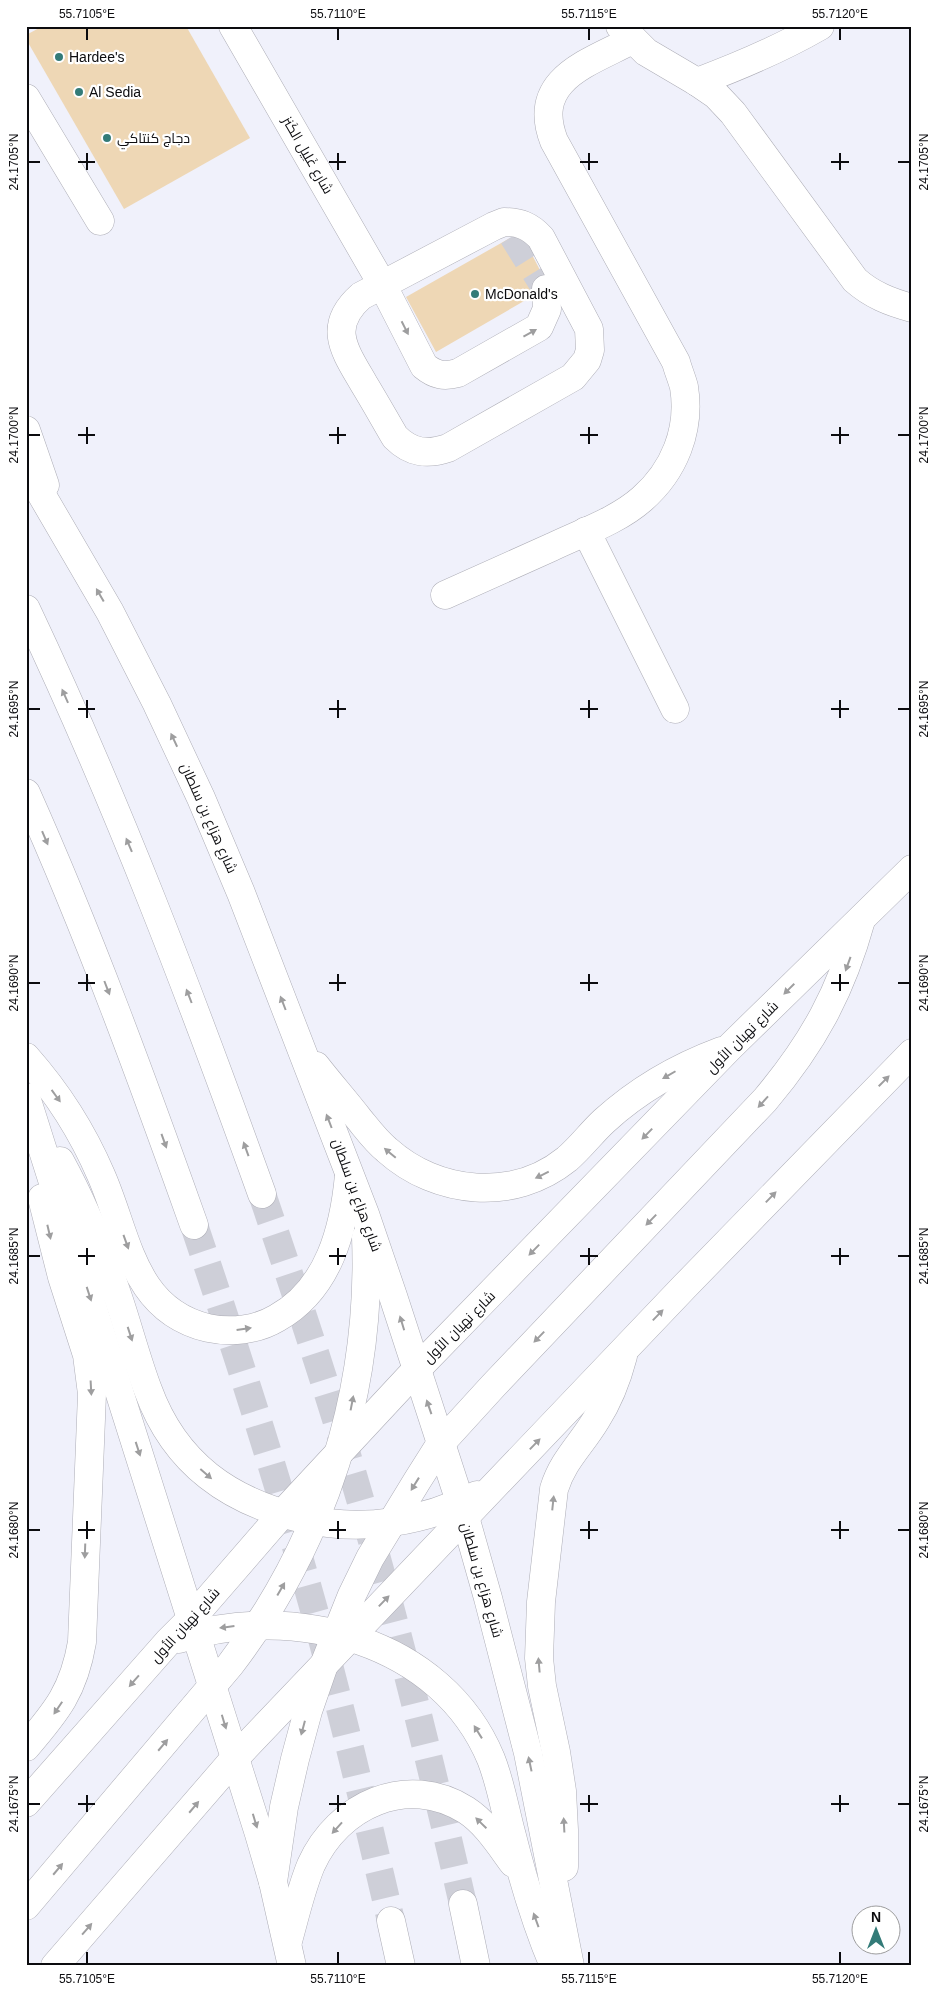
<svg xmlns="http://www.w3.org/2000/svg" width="938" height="1992" font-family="Helvetica,Cairo,sans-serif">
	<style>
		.building { fill: #eed7b5 }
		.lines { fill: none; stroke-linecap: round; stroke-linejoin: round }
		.minor-tunnel { stroke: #cecfd8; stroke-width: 28; stroke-dasharray: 28 14; stroke-linecap: butt }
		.major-tunnel { stroke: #cecfd8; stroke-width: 28; stroke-dasharray: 28 14; stroke-linecap: butt }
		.minor-casing { stroke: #adadb6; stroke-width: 29 }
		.major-casing { stroke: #adadb6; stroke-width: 29 }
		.minor { stroke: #fff; stroke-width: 28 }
		.major { stroke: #fff; stroke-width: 28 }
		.oneway { fill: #9e9e9f }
		.ticks { fill: none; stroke: #0c0c0f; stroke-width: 2 }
		.poi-dot { fill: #337b78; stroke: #fff; stroke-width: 2 }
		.labels { text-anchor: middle; stroke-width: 4.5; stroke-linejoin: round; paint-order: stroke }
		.poi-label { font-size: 14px; fill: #0c0c0f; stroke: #fff; text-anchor: start }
		.street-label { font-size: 14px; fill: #0c0c0f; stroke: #fff }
		.neatline { fill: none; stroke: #0c0c0f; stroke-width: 2 }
		.ticks-label { font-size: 12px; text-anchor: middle; fill: #0c0c0f }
	</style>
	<rect width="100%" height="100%" fill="#f0f1fb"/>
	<!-- building -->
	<g class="building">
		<polygon points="43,26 186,26 250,138 124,209 26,39 26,35"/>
		<polygon points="510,238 521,241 528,247 542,274 537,276 532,282 531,297 436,352 406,297"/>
	</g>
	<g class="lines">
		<!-- minor-tunnel -->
		<polyline class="minor-tunnel" points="513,236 546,289"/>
		<!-- major-tunnel -->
		<g class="major-tunnel">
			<path d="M262,1194C294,1288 325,1381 353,1475C395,1617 430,1760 463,1904"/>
			<path d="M194,1225C240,1362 284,1499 322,1639C347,1732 369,1827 391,1921"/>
		</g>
		<defs>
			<g id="minor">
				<path d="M233,26L382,284L424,366C435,375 444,377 458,373L539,327L547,309L546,289"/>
				<path d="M620,26L646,52L697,82L716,95L733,113L855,280C872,295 890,302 912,308"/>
				<path d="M697,82C740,66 780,49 820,26"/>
				<polyline points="26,98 100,221"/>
				<path d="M504,222C520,222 530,226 541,238L589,329L590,350L587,360L573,377L448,448C427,455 411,453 395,437C385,420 375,402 364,384C345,351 326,327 361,296L494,226Z"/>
				<polyline points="586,531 675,709"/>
				<path d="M445,595C480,579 516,563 552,547C581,533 617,521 642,499C674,471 691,430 684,387C682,379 678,370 676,362L554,141C530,79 589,63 632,40"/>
			</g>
			<g id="major">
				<polyline points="26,430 45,485"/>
				<polyline points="26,468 110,612 157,704 201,798 241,893 365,1214 393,1296 465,1517 488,1598 528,1753 570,1966"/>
				<path d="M26,609C116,799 191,996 262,1194"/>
				<path d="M26,793C89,934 142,1079 194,1225"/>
				<path d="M26,1057C57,1092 83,1133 101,1175C128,1236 132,1310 208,1328C231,1333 257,1330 277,1318C329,1289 344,1229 349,1175"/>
				<path d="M316,1066C330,1084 345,1101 359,1119C368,1130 376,1141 387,1150C437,1195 514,1202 567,1159C581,1147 591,1133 604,1121C638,1090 678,1067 721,1051"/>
				<polyline points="26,1097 259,1834 273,1882 292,1966"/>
				<path d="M60,1161C84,1205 103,1252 119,1300C129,1330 137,1361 148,1390C175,1464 230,1502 304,1519C363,1532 424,1522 477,1495"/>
				<path d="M179,1639C293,1602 442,1640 491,1759C501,1784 505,1811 512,1836C523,1880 536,1924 554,1966"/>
				<path d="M26,1747C57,1711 74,1690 82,1642L92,1394L87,1355L62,1277L42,1198"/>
				<polyline points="26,1803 168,1642 191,1619 282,1514 416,1370 729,1048 912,869"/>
				<path d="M564,1867V1830L562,1791L556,1752L542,1686L539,1658L541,1602L554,1489C563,1460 581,1445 596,1420C609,1400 617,1379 623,1356"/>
				<path d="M273,1882L284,1807L295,1759L308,1711L324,1665L352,1595L370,1558L417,1481L441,1443L493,1386L765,1100C813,1043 841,992 861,920"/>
				<polyline points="463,1904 476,1966"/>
				<path d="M26,1906L230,1665C324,1542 372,1392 366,1237"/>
				<polyline points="391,1921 401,1966"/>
				<path d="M288,1941C295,1916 301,1889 311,1865C338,1805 407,1773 466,1810C486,1823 499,1844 513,1863"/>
				<polyline points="55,1966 235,1758 685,1286 912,1053"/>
			</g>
		</defs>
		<!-- minor casing -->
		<use href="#minor" class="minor-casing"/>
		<!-- major casing -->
		<use href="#major" class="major-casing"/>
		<!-- minor -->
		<use href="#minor" class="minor"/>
		<!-- major -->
		<use href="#major" class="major"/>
	</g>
	<!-- one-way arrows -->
	<defs><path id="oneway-solid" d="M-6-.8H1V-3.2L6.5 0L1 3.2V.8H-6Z" transform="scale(1.25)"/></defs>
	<g class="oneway">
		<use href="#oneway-solid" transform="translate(405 328) rotate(63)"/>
		<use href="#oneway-solid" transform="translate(530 333) rotate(-29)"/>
		<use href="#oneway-solid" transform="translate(100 595) rotate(-120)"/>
		<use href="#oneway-solid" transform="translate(65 696) rotate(-114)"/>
		<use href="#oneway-solid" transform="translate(174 740) rotate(-115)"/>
		<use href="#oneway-solid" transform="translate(45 838) rotate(67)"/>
		<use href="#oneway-solid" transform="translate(129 845) rotate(-113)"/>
		<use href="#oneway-solid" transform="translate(848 964) rotate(110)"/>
		<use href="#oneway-solid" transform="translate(107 988) rotate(69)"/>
		<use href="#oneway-solid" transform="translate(789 989) rotate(135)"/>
		<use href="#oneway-solid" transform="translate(189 996) rotate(-111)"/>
		<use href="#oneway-solid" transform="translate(283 1003) rotate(-111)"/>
		<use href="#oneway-solid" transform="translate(669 1075) rotate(150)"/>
		<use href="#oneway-solid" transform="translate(884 1081) rotate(-45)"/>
		<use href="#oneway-solid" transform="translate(56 1096) rotate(54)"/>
		<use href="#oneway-solid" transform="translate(763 1102) rotate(132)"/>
		<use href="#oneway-solid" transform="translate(329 1121) rotate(-111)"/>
		<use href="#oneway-solid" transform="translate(647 1134) rotate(134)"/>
		<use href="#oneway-solid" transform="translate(164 1141) rotate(70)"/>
		<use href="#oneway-solid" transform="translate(246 1149) rotate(-110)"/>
		<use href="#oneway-solid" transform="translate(390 1153) rotate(-140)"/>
		<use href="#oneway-solid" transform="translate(542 1175) rotate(154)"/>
		<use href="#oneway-solid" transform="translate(771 1197) rotate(-46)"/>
		<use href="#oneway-solid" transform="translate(651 1220) rotate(134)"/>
		<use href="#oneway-solid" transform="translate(49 1232) rotate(77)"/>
		<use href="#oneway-solid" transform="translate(126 1242) rotate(70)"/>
		<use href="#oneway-solid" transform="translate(534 1250) rotate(134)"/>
		<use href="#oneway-solid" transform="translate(89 1294) rotate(72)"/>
		<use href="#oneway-solid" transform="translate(658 1315) rotate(-46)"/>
		<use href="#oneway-solid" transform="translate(402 1323) rotate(-107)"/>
		<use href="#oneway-solid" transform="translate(244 1329) rotate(-8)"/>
		<use href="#oneway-solid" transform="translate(130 1334) rotate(72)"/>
		<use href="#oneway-solid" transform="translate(539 1337) rotate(134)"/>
		<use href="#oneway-solid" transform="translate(91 1388) rotate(87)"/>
		<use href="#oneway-solid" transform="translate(352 1403) rotate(-79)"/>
		<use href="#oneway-solid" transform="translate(429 1407) rotate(-109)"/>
		<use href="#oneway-solid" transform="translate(535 1444) rotate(-46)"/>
		<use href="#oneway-solid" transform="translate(138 1449) rotate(72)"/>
		<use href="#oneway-solid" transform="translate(206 1474) rotate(41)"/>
		<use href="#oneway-solid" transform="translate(415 1484) rotate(122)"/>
		<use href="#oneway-solid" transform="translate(553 1503) rotate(-84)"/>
		<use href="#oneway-solid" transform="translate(85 1551) rotate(92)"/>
		<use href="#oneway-solid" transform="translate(281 1589) rotate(-60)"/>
		<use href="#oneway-solid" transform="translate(384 1601) rotate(-46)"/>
		<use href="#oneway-solid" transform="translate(227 1627) rotate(173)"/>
		<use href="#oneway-solid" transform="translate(539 1665) rotate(-95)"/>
		<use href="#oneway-solid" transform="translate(134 1681) rotate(131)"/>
		<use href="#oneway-solid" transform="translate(58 1708) rotate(124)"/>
		<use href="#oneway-solid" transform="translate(224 1722) rotate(73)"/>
		<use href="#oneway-solid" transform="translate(303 1728) rotate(105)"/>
		<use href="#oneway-solid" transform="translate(478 1732) rotate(-122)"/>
		<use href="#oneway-solid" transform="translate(163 1745) rotate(-50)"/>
		<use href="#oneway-solid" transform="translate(530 1764) rotate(-102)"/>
		<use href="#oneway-solid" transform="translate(194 1807) rotate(-50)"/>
		<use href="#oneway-solid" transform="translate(255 1821) rotate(73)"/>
		<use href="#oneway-solid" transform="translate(481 1823) rotate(-136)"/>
		<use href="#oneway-solid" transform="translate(564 1825) rotate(-93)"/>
		<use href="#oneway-solid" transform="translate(337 1828) rotate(132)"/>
		<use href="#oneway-solid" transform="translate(58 1869) rotate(-50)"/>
		<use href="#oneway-solid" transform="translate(536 1920) rotate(-110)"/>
		<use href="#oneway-solid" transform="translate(87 1929) rotate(-49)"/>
	</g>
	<!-- ticks -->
	<path class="ticks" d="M87,28V40M338,28V40M589,28V40M840,28V40M87,153V170M338,153V170M589,153V170M840,153V170M28,162H40M78,162H95M329,162H346M580,162H598M831,162H849M898,162H910M87,427V444M338,427V444M589,427V444M840,427V444M28,435H40M78,435H95M329,435H346M580,435H598M831,435H849M898,435H910M87,700V718M338,700V718M589,700V718M840,700V718M28,709H40M78,709H95M329,709H346M580,709H598M831,709H849M898,709H910M87,974V991M338,974V991M589,974V991M840,974V991M28,983H40M78,983H95M329,983H346M580,983H598M831,983H849M898,983H910M87,1248V1265M338,1248V1265M589,1248V1265M840,1248V1265M28,1256H40M78,1256H95M329,1256H346M580,1256H598M831,1256H849M898,1256H910M87,1521V1539M338,1521V1539M589,1521V1539M840,1521V1539M28,1530H40M78,1530H95M329,1530H346M580,1530H598M831,1530H849M898,1530H910M87,1795V1812M338,1795V1812M589,1795V1812M840,1795V1812M28,1804H40M78,1804H95M329,1804H346M580,1804H598M831,1804H849M898,1804H910M87,1952V1964M338,1952V1964M589,1952V1964M840,1952V1964"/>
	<!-- markers -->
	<g class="poi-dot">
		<circle cx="59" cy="57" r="5"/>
		<circle cx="79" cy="92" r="5"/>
		<circle cx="107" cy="138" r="5"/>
		<circle cx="475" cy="294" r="5"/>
	</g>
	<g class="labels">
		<!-- poi labels -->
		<g class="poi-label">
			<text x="69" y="62">Hardee's</text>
			<text x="89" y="97">Al Sedia</text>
			<text x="117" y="143">دجاج كنتاكي</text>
			<text x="485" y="299">McDonald's</text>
		</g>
		<!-- street labels -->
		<g class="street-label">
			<text transform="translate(308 155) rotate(60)" y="5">شارع غَلِيل الكَنز</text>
			<text transform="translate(209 818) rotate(66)" y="5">شارع هزاع بن سلطان</text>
			<text transform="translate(742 1037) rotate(-45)" y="5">شارع نهيان الأول</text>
			<text transform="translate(357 1195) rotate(70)" y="5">شارع هزاع بن سلطان</text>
			<text transform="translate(459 1327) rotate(-45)" y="5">شارع نهيان الأول</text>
			<text transform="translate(482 1580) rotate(74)" y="5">شارع هزاع بن سلطان</text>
			<text transform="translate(185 1625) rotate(-48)" y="5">شارع نهيان الأول</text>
		</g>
	</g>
	<!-- border -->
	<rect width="938" height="1992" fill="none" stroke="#ffffff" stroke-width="55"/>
	<!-- north arrow -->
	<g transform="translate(876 1930)"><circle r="24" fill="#ffffff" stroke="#9e9e9f"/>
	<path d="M0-4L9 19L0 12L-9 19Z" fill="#337b78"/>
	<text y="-8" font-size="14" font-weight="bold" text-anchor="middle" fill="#0c0c0f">N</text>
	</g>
	<rect x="28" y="28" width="882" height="1936" class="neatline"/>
	<g class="ticks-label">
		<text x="87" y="18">55.7105°E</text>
		<text x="338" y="18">55.7110°E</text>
		<text x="589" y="18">55.7115°E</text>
		<text x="840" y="18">55.7120°E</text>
		<text transform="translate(14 162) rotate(-90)" y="4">24.1705°N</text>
		<text transform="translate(924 162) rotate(-90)" y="4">24.1705°N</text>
		<text transform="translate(14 435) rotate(-90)" y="4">24.1700°N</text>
		<text transform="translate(924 435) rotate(-90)" y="4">24.1700°N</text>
		<text transform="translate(14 709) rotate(-90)" y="4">24.1695°N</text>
		<text transform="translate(924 709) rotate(-90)" y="4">24.1695°N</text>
		<text transform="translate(14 983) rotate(-90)" y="4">24.1690°N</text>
		<text transform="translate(924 983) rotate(-90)" y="4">24.1690°N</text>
		<text transform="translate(14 1256) rotate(-90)" y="4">24.1685°N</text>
		<text transform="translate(924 1256) rotate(-90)" y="4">24.1685°N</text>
		<text transform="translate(14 1530) rotate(-90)" y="4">24.1680°N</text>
		<text transform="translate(924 1530) rotate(-90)" y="4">24.1680°N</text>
		<text transform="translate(14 1804) rotate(-90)" y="4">24.1675°N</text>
		<text transform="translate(924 1804) rotate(-90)" y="4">24.1675°N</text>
		<text x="87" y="1983">55.7105°E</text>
		<text x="338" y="1983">55.7110°E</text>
		<text x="589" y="1983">55.7115°E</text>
		<text x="840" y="1983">55.7120°E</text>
	</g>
</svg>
